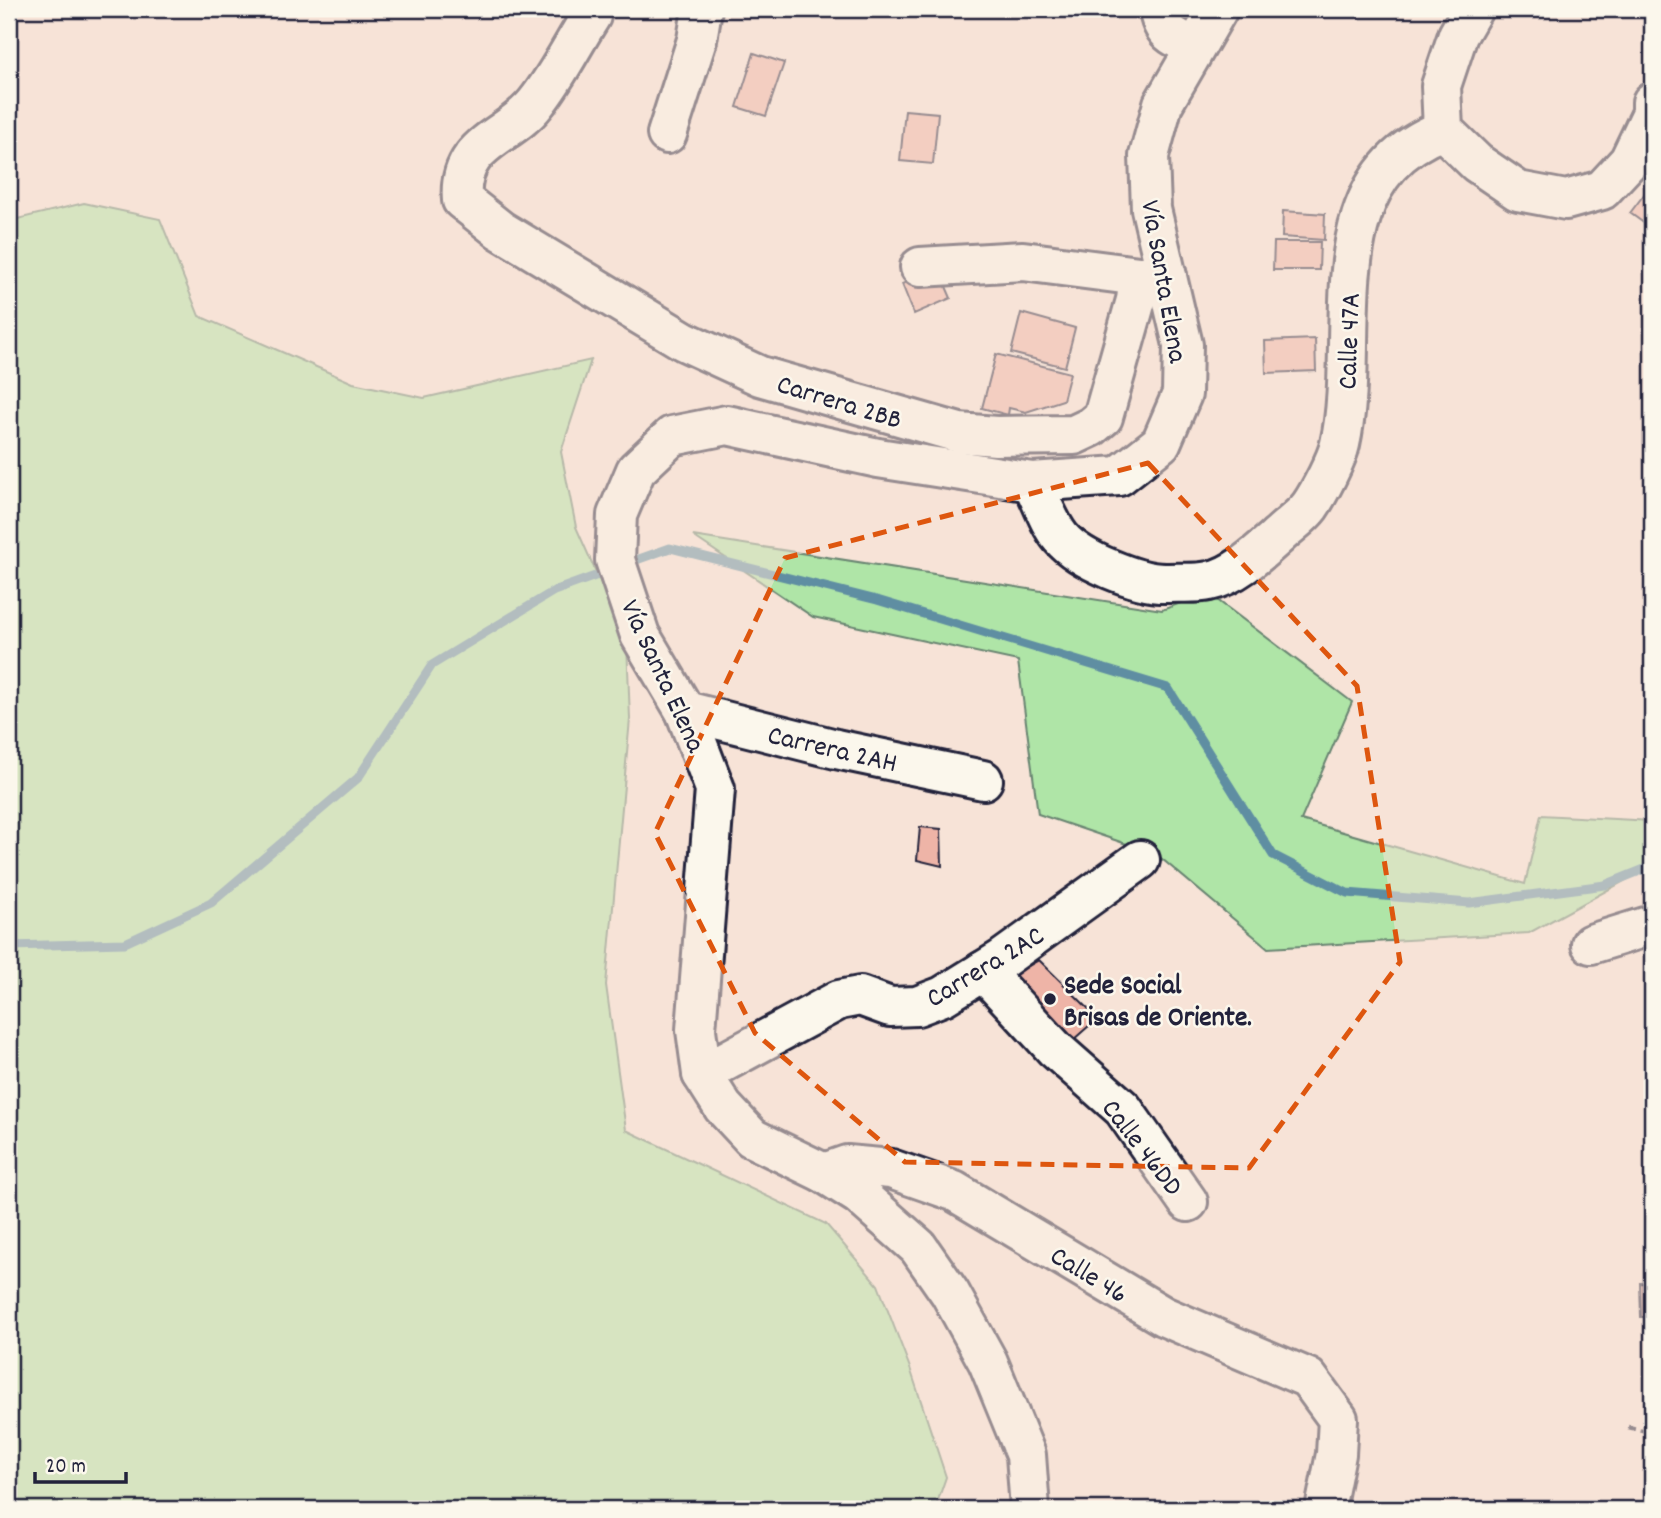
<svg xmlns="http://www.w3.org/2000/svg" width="1661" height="1518" font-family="Dekko,sans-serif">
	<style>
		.green { fill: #afe5a7; stroke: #688471; stroke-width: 2 }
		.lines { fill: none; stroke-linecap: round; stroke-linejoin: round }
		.stream { stroke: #5f8ea2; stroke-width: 9 }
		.building { fill: #eeb4a7; stroke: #22223b; stroke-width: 2 }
		.minor-casing { stroke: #22223b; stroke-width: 44 }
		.major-casing { stroke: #22223b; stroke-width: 44 }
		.path { stroke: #22223b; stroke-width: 4.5; stroke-dasharray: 7 5; stroke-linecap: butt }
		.minor { stroke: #fbf7ec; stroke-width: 38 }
		.major { stroke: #fbf7ec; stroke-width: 38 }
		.marked { fill: none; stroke: #de560e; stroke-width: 5; stroke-dasharray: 14 9; stroke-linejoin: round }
		.poi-dot { fill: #22223b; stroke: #fbf7ec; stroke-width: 2.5 }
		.labels { text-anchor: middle; stroke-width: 5; stroke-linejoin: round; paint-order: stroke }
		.street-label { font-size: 28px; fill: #22223b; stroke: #fbf7ec }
		.poi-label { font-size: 28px; font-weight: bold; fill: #22223b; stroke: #fbf7ec; text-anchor: start }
	</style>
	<rect width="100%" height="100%" fill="#f7e3d7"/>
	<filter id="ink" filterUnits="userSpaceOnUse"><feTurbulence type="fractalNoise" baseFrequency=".0143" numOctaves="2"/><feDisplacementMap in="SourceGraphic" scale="14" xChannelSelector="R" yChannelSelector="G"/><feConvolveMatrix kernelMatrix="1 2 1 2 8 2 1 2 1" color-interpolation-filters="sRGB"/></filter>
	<g filter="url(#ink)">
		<!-- green -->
		<g class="green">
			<polygon points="84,203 160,219 199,316 353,383 424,398 591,360 561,452 576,527 627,642 630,719 606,985 626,1130 826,1224 878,1285 910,1368 946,1477 935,1509 9,1509 9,221"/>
			<polygon points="693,536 1162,610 1208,593 1352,702 1301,820 1525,884 1541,815 1652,821 1652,866 1529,933 1268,948 1156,854 1038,814 1018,661 813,617"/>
		</g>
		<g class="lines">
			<!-- stream -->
			<g class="stream">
				<polyline points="625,564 670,548 877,600 1168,688 1273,855 1347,893 1469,903 1605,885 1652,866"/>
				<polyline points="9,946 125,943 211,903 358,778 432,665 554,591 609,571"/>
			</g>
		</g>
		<!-- building -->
		<g class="building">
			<polygon points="754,53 784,63 766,116 737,107"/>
			<polygon points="905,110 938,113 933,164 900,161"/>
			<polygon points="1652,184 1652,229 1630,213"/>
			<polygon points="1283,211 1325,214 1324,240 1282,237"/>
			<polygon points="1274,242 1320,242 1319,270 1273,270"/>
			<polygon points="938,268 951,298 914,314 902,284"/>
			<polygon points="1021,313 1075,328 1065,367 1011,353"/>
			<polygon points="1315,339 1316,371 1266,373 1265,341"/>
			<polygon points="996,354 1070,373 1063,400 1026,412 1009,408 1008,415 982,408"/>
			<polygon points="920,827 941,829 942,866 917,860"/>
			<polygon points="1039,960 1098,1018 1065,1047 1004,980"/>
			<polygon points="1640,1283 1652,1284 1652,1317 1641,1317"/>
			<polygon points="1649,1481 1652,1482 1652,1509 1647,1509"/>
		</g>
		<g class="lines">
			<defs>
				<g id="minor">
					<path d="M592,9L591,16C573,44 557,77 536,103C508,139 457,142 462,200L500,230L684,341L760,376L959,433L996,436L1074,435L1091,427L1103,417L1136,300L1139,276H1167"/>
					<path d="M1159,9C1161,33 1175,38 1195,47"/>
					<polyline points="667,134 697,40 702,9"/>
					<polyline points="920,267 1023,261 1139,276"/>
					<path d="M1032,482C1041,499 1049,524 1061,538C1080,560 1138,584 1167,583C1180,582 1196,584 1209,581C1235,576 1260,552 1279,535C1288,526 1302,517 1310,506C1319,493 1337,459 1340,444C1364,339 1312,179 1443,130"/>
					<polyline points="685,711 836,749 983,780"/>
					<polyline points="1591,944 1652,925"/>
					<polyline points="983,971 1055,1049 1123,1109 1188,1202"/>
					<polyline points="702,1074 839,1000 860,996 890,1007 917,1006 943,996 1001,960 1140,860"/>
					<polyline points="824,1173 847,1165 891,1169 954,1191 1163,1316 1308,1378 1338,1419 1336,1454 1325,1509"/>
				</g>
				<g id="major">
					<polyline points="1473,9 1458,35 1441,86 1443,130 1477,163 1518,191 1566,200 1602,190 1629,161 1652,113 1652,102"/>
					<polyline points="1030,1509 1026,1455 988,1362 950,1293 918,1247 859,1195 824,1173 752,1138 723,1107 702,1074 696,1030 715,789 685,711 640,635 615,560 617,515 636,470 672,436 727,425 878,458 1032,482 1119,476 1161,443 1182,394 1183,345 1151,209 1149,156 1163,104 1218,9"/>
				</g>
			</defs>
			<!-- minor casing -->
			<use href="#minor" class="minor-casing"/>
			<!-- major casing -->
			<use href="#major" class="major-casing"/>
			<!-- path -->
			<polyline class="path" points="1628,1427 1652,1432"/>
			<!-- minor -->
			<use href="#minor" class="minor"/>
			<!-- major -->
			<use href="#major" class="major"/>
		</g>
	</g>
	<!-- marked area -->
	<path d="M0 0H1661V1518H0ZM1148,463L1357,686L1400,962L1249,1168L905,1162L755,1033L655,833L785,558Z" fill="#f7e3d7" fill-opacity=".55" fill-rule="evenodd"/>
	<path class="marked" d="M1148,463L1357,686L1400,962L1249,1168L905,1162L755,1033L655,833L785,558Z"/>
	<!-- markers -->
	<circle class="poi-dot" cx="1050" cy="999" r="7"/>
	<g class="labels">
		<!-- street labels -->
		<g class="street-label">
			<text transform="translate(1166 281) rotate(80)" y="10">Vía Santa Elena</text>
			<text transform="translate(1347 341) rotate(-88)" y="10">Calle 47A</text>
			<text transform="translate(840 400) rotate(17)" y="10">Carrera 2BB</text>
			<text transform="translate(665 675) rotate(65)" y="10">Vía Santa Elena</text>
			<text transform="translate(833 747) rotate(13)" y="10">Carrera 2AH</text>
			<text transform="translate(984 965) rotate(-31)" y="10">Carrera 2AC</text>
			<text transform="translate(1144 1146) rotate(52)" y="10">Calle 46DD</text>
			<text transform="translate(1090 1273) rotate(31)" y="10">Calle 46</text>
		</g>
		<!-- poi labels -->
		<g class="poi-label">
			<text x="1064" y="993">Sede Social<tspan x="1064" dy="32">Brisas de Oriente.</tspan></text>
		</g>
	</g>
	<!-- margin -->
	<rect width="1661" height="1518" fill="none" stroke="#fbf7ec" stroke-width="35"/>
	<rect x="18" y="18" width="1626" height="1483" fill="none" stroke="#22223b" stroke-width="2.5" filter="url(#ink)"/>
	<!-- scale -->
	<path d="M35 1472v10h91v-10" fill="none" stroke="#22223b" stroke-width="3.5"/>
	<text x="46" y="1472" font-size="21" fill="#22223b" stroke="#fbf7ec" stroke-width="5" paint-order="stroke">20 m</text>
</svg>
